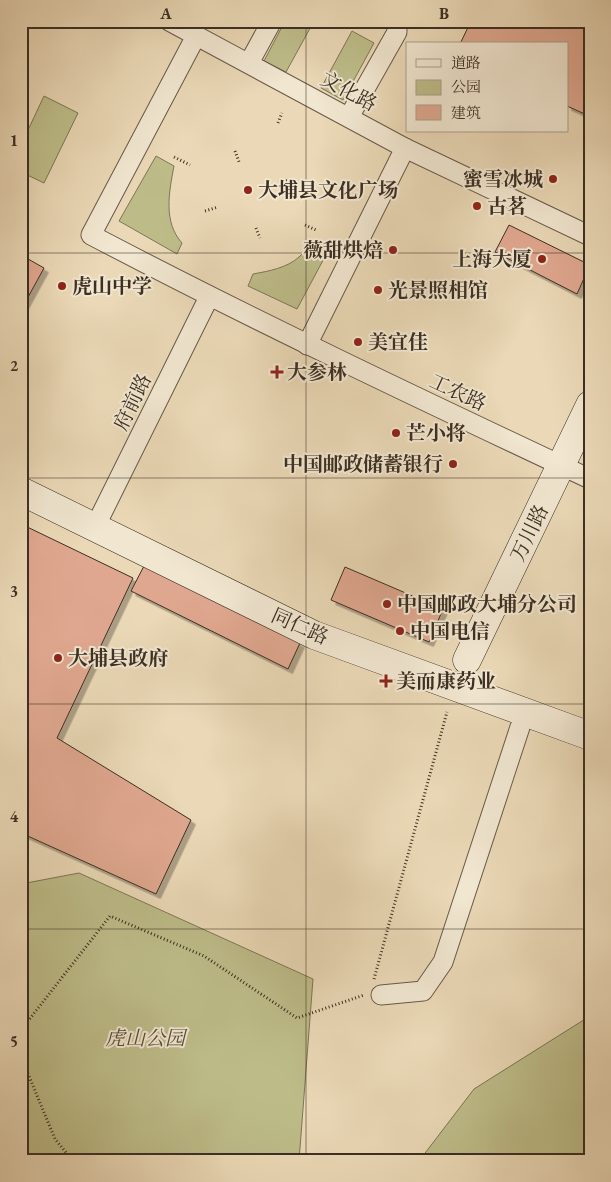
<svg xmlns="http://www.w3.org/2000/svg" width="611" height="1182" font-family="'EB Garamond','Noto Serif SC',serif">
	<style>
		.green { fill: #bdbc89; stroke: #7c7656 }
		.building { fill: #dfa78f; stroke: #3c2f23; filter: url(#shadow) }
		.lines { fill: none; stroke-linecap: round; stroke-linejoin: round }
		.street-casing { stroke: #685948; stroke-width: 21 }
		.secondary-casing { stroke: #3c2f23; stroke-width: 29 }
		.path { stroke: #3c2f23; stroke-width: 3; stroke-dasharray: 1 2.5; stroke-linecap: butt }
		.street { stroke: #f1e6d0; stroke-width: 19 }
		.secondary { stroke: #f1e6d0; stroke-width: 28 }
		.grid { fill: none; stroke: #3c2f23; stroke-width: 1; stroke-opacity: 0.55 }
		.poi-dot { fill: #8f2418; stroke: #f1e6d0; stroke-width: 2 }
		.labels { text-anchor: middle; stroke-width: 4; stroke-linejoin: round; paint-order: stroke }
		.street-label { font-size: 20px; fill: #3c2f23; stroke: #f1e6d0 }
		.poi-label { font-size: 20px; font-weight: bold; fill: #3c2f23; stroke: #f1e6d0; text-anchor: start }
		.park-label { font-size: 20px; font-style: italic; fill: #564b37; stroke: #f1e6d0 }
		.neatline { fill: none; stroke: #3c2f23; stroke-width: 2 }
		.grid-label { font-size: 16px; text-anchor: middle; font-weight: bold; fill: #3c2f23 }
	</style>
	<defs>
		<filter id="shadow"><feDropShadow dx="4.5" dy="4.5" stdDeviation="0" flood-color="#0004"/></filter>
	</defs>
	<rect width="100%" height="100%" fill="#ead8b6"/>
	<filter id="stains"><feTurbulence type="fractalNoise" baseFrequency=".004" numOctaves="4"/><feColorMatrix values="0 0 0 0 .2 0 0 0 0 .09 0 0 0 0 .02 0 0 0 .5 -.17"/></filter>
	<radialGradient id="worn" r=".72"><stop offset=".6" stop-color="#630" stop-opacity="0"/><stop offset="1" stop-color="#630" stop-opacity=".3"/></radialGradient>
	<!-- green -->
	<g class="green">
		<polygon points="285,21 314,21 286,72 264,61"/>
		<polygon points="352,31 374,43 343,100 321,88"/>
		<polygon points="44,96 78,113 44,183 21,172 21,145"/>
		<path d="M156,156L174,166C169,192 163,222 182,243L177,254L119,221Z"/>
		<path d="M312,241L328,251L297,309L248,286L253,274C269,271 287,268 299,257C304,253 308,246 312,241Z"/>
		<polygon points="79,873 313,979 299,1161 21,1161 21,884"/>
		<polygon points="590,1016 590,1161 419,1161 474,1089"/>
	</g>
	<!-- building -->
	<g class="building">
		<polygon points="471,21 590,22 590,108 587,115 567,106 567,44 460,44"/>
		<polygon points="509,225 590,265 577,294 495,252"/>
		<polygon points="21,255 44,268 21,310"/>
		<polygon points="21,524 133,578 57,738 191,820 156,894 21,833"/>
		<polygon points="144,566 300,643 288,669 131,591"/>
		<polygon points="345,567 443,609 429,642 331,600"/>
	</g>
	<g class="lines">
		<defs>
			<g id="street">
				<polyline points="169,21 405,148 590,236"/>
				<path d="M196,36L91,235C255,321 422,400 590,479"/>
				<polyline points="249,63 272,21"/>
				<polyline points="349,117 397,32 397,21"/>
				<polyline points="307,345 405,148"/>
				<polyline points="95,527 209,297"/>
				<polyline points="381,995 423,991 443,962 520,727"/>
			</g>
			<g id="secondary">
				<polyline points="21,491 314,635 590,736"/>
				<polyline points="467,660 590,405"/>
			</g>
		</defs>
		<!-- street casing -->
		<use href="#street" class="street-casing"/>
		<!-- secondary casing -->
		<use href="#secondary" class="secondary-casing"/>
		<!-- path -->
		<g class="path">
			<polyline points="278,123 282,113"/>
			<polyline points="235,151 239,162"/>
			<polyline points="174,157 190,165"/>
			<polyline points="279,182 289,180"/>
			<polyline points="205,211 218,207"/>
			<polyline points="305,225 316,230"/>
			<polyline points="256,228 260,238"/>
			<polyline points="374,979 447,712"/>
			<polyline points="21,1030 110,916 204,956 297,1018 364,995"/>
			<polyline points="21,1057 55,1139 73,1161"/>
		</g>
		<!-- street -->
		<use href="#street" class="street"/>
		<!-- secondary -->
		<use href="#secondary" class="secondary"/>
	</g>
	<!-- grid -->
	<path class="grid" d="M306,21V1161M21,253H590M21,478H590M21,704H590M21,929H590"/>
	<!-- markers -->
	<g class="poi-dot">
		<circle cx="553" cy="179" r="5"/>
		<circle cx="248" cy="190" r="5"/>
		<circle cx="477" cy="206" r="5"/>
		<circle cx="393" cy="250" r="5"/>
		<circle cx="542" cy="259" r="5"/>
		<circle cx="62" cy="286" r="5"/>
		<circle cx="378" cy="290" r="5"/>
		<circle cx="358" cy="342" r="5"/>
		<path d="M274.5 364.5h5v5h5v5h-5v5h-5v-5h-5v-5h5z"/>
		<circle cx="396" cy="433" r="5"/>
		<circle cx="453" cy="464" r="5"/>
		<circle cx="387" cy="604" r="5"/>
		<circle cx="400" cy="631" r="5"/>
		<circle cx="58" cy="658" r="5"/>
		<path d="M383.5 673.5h5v5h5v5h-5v5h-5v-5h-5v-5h5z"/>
	</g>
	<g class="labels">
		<!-- street labels -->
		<g class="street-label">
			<text transform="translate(349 91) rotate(28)" y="7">文化路</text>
			<text transform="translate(458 392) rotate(25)" y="7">工农路</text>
			<text transform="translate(132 402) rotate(-64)" y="7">府前路</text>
			<text transform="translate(529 533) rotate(-64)" y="7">万川路</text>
			<text transform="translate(300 626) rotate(24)" y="7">同仁路</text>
		</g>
		<!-- poi labels -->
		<g class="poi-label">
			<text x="543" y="186" text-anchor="end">蜜雪冰城</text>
			<text x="258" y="197">大埔县文化广场</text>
			<text x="487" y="213">古茗</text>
			<text x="383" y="257" text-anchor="end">薇甜烘焙</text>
			<text x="532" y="266" text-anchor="end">上海大厦</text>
			<text x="72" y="293">虎山中学</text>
			<text x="388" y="297">光景照相馆</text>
			<text x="368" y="349">美宜佳</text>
			<text x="287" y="379">大参林</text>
			<text x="406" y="440">芒小将</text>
			<text x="443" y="471" text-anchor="end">中国邮政储蓄银行</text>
			<text x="397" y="611">中国邮政大埔分公司</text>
			<text x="410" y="638">中国电信</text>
			<text x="68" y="665">大埔县政府</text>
			<text x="396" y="688">美而康药业</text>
		</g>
		<!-- park labels -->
		<g class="park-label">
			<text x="145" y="1045">虎山公园</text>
		</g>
	</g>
	<!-- margin -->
	<rect width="611" height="1182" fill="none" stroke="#ead8b6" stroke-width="55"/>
	<!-- legend -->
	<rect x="406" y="42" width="162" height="90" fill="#f1e6d0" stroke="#a99d8b"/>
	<rect x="416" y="59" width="25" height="8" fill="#f1e6d0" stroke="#a99d8b"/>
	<text x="451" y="68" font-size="15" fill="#3c2f23">道路</text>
	<rect x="416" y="80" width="25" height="15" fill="#bdbc89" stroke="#a99d8b"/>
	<text x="451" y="92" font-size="15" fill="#3c2f23">公园</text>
	<rect x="416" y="105" width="25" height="15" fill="#dfa78f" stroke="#a99d8b"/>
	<text x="451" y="118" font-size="15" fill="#3c2f23">建筑</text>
	<rect x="28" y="28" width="556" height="1126" class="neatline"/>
	<g class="grid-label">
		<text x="166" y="19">A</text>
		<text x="444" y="19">B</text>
		<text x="14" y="146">1</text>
		<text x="14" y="371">2</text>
		<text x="14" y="597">3</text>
		<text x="14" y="822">4</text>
		<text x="14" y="1047">5</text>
	</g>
	<rect width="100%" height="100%" filter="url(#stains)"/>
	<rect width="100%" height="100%" fill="url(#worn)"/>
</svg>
